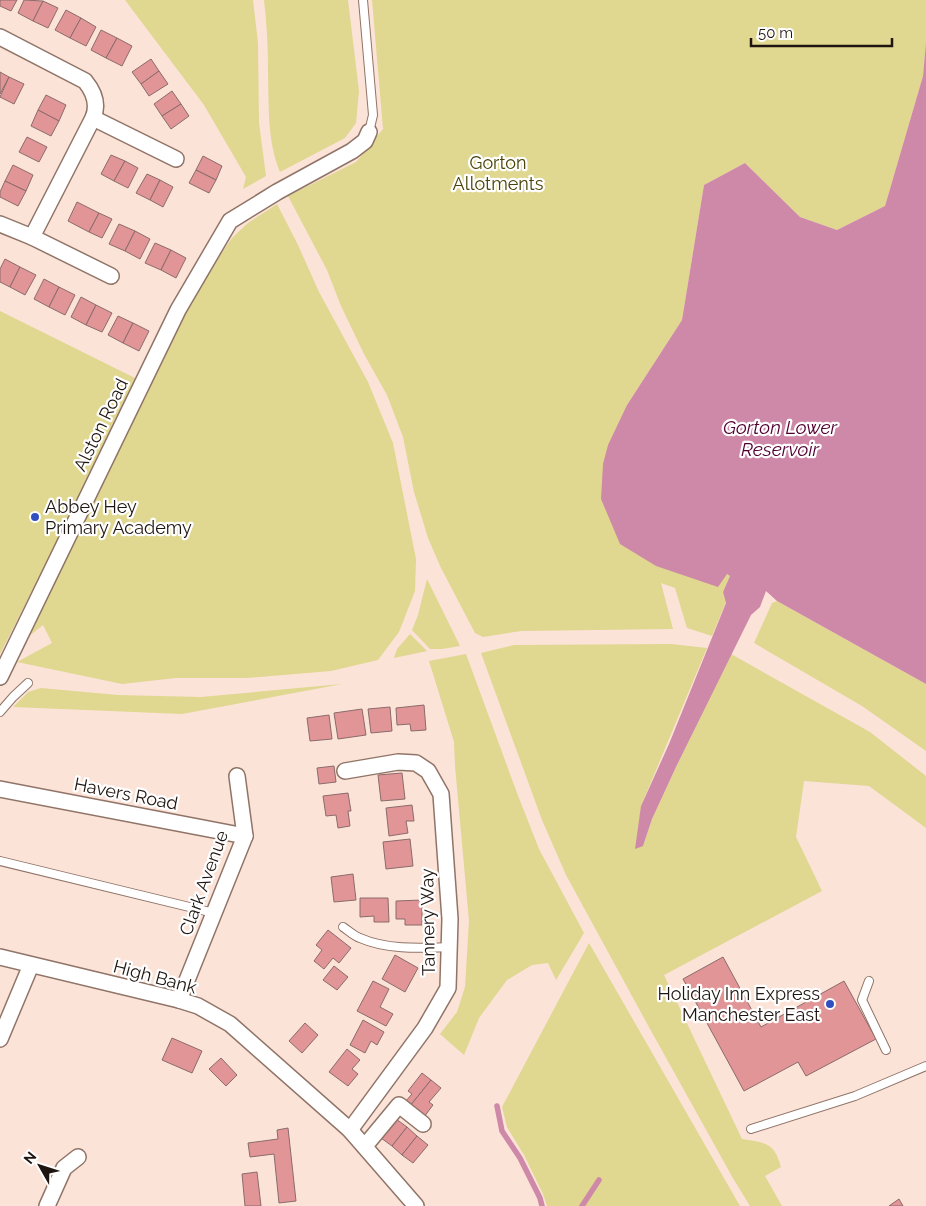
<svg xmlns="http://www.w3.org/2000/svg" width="926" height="1206" font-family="Raleway,sans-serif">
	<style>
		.green { fill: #e0d790 }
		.water { fill: #ce89a8 }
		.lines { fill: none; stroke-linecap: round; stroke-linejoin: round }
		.stream { stroke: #ce89a8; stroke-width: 5.5 }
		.building { fill: #e29596; stroke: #8a6b6b }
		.lane-casing { stroke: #907467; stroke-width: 10 }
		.street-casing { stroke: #907467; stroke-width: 18 }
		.lane { stroke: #fff; stroke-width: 8 }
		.street { stroke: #fff; stroke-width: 15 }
		.poi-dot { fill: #324fc0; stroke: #fff; stroke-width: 2 }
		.labels { text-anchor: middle; stroke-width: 4.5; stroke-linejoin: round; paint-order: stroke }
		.park-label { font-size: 18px; fill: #4a430a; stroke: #fff }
		.street-label { font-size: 18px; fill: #1f1510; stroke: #fff }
		.poi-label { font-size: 18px; fill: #1f1510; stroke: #fff; text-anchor: start }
		.water-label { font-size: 19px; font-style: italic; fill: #520031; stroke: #fff }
	</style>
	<rect width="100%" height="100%" fill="#fce3d8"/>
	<!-- green -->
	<g class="green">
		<polygon points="125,0 253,0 258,43 259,123 266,176 243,189 246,177 204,105"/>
		<path d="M264,0H348L359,91L356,123L345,138L280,172C267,140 269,107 268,73C268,49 267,24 264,0Z"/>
		<polygon points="372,0 926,0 926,42 923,76 885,206 837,230 800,217 745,163 704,185 682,320 627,405 727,574 730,576 723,592 726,602 712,636 687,628 675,588 661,583 673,629 521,631 483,637 475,633 441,568 428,538 414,492 403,437 387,395 364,354 341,306 327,270 288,196 356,162 383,129"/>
		<polygon points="277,204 298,245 319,292 368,382 393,443 416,559 415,591 399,632 378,660 331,671 247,678 176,678 122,684 17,662 52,643 43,625 23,641 167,347 204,278 232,238 248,223"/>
		<polygon points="0,311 139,380 0,654"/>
		<polygon points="427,579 460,646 442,649 430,649 412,630 418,615"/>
		<polygon points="777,601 926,684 926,751 862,706 754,643 772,603"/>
		<polygon points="410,634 427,651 394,658 397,649"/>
		<path d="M671,644L707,648L641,806L643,846L652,819L676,767L731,654L870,732L926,776V828L869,786L804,781L796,837L822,891L664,975L742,1139C766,1143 774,1142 781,1167L765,1176L782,1206H750L734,1180L650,1029L566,875L542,820L481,653L514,645Z"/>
		<polygon points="466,654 517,793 539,849 584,933 556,980 548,963 532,965 507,980 479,1018 464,1055 440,1034 457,1012 465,987 469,921 455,766 454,742 429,661"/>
		<polygon points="342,684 182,714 13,707 28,692 41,688 118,695 201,697"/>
		<polygon points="589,943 740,1206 547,1206 543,1194 524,1155 507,1127 502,1107"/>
	</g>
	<!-- water -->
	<polygon class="water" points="926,42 926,684 777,601 766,591 760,607 751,615 676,767 652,819 643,846 635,849 641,806 669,744 726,603 723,592 730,576 727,574 718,587 656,566 620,544 601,499 603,464 608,445 627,405 682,320 704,185 745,163 800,217 837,230 885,206 923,76"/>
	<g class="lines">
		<!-- stream -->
		<g class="stream">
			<polyline points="497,1106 502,1131 520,1158 540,1198 542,1206"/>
			<polyline points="582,1206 599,1180"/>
		</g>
	</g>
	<!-- building -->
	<g class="building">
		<polygon points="0,0 17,0 11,11 0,6"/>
		<polygon points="24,0 43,1 33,21 18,13"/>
		<polygon points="43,1 58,8 48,28 33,21"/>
		<polygon points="66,10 81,18 70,38 55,30"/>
		<polygon points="81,18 96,27 86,46 70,38"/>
		<polygon points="101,30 117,38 106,58 91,50"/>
		<polygon points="117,38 132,46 122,66 106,58"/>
		<polygon points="151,59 159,71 141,84 132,72"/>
		<polygon points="159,71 168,84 149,96 141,84"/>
		<polygon points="0,72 9,77 0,94"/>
		<polygon points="9,77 24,84 14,104 0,97"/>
		<polygon points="172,91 181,104 162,116 154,104"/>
		<polygon points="46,95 66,105 59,121 38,110"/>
		<polygon points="181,104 189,116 171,129 162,116"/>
		<polygon points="38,110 59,121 51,136 31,126"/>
		<polygon points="27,137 47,147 39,162 19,152"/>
		<polygon points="111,155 125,161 114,181 101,174"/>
		<polygon points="203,156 222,166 216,180 196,170"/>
		<polygon points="125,161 138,168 128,188 114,181"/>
		<polygon points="13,165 33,175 26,191 5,181"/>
		<polygon points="196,170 216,180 209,193 189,183"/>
		<polygon points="147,174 160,180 150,200 136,193"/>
		<polygon points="160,180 173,187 163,207 150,200"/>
		<polygon points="5,181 26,191 18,206 0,197 0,192"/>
		<polygon points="77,202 99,213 89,232 68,221"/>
		<polygon points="99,213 112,219 102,238 89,232"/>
		<polygon points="119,224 135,231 125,251 109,244"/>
		<polygon points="135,231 150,239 140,259 125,251"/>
		<polygon points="155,243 171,250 161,270 145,263"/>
		<polygon points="171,250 186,258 176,278 161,270"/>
		<polygon points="5,259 20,267 10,287 0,282 0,269"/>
		<polygon points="20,267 36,275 25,295 10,287"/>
		<polygon points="44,279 59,287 49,307 34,299"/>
		<polygon points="59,287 75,295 65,315 49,307"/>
		<polygon points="81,297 96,305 86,325 71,317"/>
		<polygon points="96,305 112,313 102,332 86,325"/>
		<polygon points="118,316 133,323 123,343 108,335"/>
		<polygon points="133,323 149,331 139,351 123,343"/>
		<polygon points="424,705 426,730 411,731 410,724 397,725 396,708"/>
		<polygon points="390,707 392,731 371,733 368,709"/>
		<polygon points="362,709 366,735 338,739 334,713"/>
		<polygon points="329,715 332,739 310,741 307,718"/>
		<polygon points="334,766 336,782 319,784 317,768"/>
		<polygon points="402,773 405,799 381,801 378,775"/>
		<polygon points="348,793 351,811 348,811 350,826 338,828 336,815 326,816 323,796"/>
		<polygon points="412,805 414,821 406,821 408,833 389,836 386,808"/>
		<polygon points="410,839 413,866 386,869 383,842"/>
		<polygon points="353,874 356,900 334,902 331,877"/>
		<polygon points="360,898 388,898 389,922 374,922 374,916 360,917"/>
		<polygon points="422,900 422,925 405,925 405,919 396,919 396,901"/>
		<polygon points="328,930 351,948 339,963 333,958 324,969 314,961 322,950 316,945"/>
		<polygon points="395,955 418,968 405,992 382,979"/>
		<polygon points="723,957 761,1027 844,981 876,1039 806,1076 798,1062 744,1091 683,979"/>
		<polygon points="334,966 348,977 337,990 323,980"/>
		<polygon points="373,981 389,989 380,1007 393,1014 386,1026 357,1011"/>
		<polygon points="363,1020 384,1032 377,1045 371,1041 365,1053 350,1045"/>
		<polygon points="305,1023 318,1035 302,1053 289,1041"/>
		<polygon points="172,1038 202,1051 192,1073 162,1060"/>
		<polygon points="347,1049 360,1060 352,1069 358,1074 348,1086 329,1072"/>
		<polygon points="221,1058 237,1075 226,1086 209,1069"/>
		<polygon points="422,1073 431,1080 410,1106 405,1102 412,1094 408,1091"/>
		<polygon points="431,1080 441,1088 429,1102 433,1105 424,1117 410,1106"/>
		<polygon points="396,1119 407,1127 392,1146 381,1138"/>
		<polygon points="407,1127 417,1136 402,1155 392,1146"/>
		<polygon points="288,1128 296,1201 279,1203 274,1154 250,1157 248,1143 278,1139 277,1130"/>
		<polygon points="417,1136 428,1145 413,1163 402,1155"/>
		<polygon points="257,1172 261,1206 245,1206 242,1174"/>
		<polygon points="899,1199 903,1206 889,1206"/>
	</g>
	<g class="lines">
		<defs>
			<g id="lane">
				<polyline points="363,0 373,115 369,132"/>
				<polyline points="0,712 13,697 28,683"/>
				<polyline points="0,861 214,913"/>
				<path d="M343,927C349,931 354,936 360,938C387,950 421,948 450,947"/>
				<polyline points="869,981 862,1000 886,1050"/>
				<polyline points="751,1129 855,1096 926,1066"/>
			</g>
			<g id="street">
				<path d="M0,37L85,81C94,92 99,104 93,118L32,237"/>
				<polyline points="93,118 176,159"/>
				<polyline points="0,224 32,237 111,276"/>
				<polyline points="0,677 178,310 230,221 277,192 352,151 365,141 369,132"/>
				<polyline points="345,771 398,762 416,763 428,771 441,794 450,919 448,988 425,1028 350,1130"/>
				<polyline points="0,789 245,836"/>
				<polyline points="0,957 179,1000 198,1006 230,1024 350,1130 416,1206"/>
				<polyline points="179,1000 245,836 237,776"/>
				<polyline points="0,1039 31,965"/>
				<polyline points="365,1146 399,1105 423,1124"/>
				<polyline points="47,1206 64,1168 78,1157"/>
			</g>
		</defs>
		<!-- lane casing -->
		<use href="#lane" class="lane-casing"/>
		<!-- street casing -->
		<use href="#street" class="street-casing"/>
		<!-- lane -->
		<use href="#lane" class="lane"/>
		<!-- street -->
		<use href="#street" class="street"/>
	</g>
	<!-- markers -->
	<g class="poi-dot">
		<circle cx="35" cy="517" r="5"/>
		<circle cx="830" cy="1004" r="5"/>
	</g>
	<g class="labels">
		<!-- park labels -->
		<g class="park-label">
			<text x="498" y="169">Gorton<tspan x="498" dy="21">Allotments</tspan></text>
		</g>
		<!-- street labels -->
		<g class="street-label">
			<text transform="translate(101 425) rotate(-64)" y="6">Alston Road</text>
			<text transform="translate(126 794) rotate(11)" y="6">Havers Road</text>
			<text transform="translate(204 883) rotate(-70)" y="6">Clark Avenue</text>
			<text transform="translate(428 922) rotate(-91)" y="6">Tannery Way</text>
			<text transform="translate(155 977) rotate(15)" y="6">High Bank</text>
		</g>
		<!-- poi labels -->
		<g class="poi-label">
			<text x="45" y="513">Abbey Hey<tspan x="45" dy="21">Primary Academy</tspan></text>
			<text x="820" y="1000" text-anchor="end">Holiday Inn Express<tspan x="820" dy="21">Manchester East</tspan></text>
		</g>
		<!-- water labels -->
		<g class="water-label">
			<text x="780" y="434">Gorton Lower<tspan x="780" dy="22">Reservoir</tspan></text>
		</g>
	</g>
	<!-- north arrow -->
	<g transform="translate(40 1166) rotate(309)" stroke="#ffffff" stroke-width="4" paint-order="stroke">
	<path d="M0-4L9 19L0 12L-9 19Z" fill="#1f1510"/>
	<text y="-8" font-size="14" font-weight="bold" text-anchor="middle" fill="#1f1510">N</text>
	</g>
	<!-- scale -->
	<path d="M751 38v8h141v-8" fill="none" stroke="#1f1510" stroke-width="2.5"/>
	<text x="758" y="38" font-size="15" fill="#1f1510" stroke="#ffffff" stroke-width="4" paint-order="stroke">50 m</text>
</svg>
